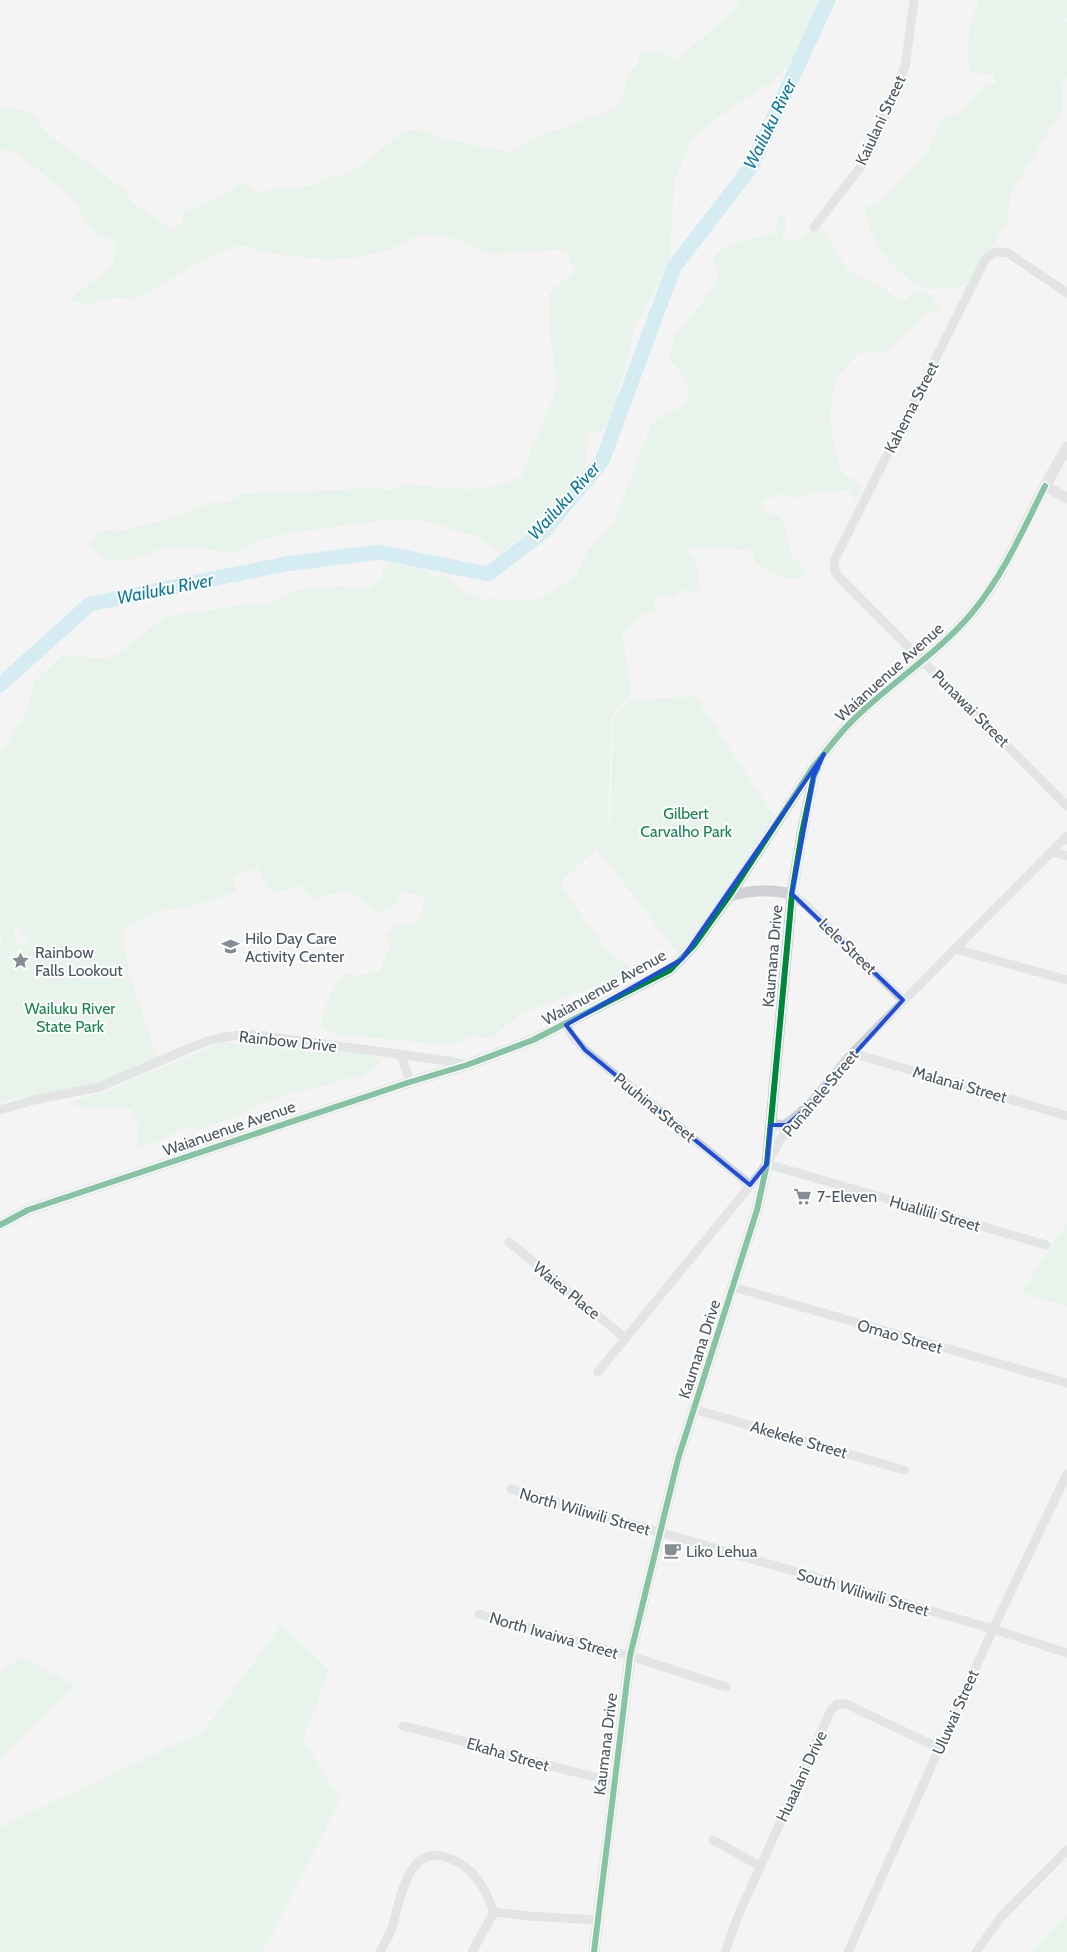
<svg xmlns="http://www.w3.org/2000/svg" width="1067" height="1952" font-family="Cabin,sans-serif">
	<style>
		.green { fill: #d9f2e3; fill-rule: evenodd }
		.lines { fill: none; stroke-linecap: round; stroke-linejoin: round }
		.river { stroke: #aee2f0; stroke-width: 15 }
		.street { stroke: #ced0d2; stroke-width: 9 }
		.secondary { stroke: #ced0d4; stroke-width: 11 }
		.cycleway-casing { stroke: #fff; stroke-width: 9 }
		.cycleway { stroke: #00873e; stroke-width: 6 }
		.marked { fill: none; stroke: #1d4ed8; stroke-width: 4; stroke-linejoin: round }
		.labels { text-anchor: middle; stroke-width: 4; stroke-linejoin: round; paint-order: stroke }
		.street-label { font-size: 16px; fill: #4a5661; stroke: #fff }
		.park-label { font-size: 16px; fill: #17864f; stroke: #fff }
		.poi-label { font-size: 16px; fill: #4a5661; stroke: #fff; text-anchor: start }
		.water-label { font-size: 18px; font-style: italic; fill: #0c7c9b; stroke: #fff }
	</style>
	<rect width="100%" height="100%" fill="#f4f4f4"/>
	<!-- green -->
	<g class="green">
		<path d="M740,0H822L808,35L791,64L773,81L717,118L692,140L675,178L671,229L670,260L634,329L615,407L602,432L588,431C586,446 588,467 581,480L531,531L500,553L478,537L421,520L380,521L296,532L256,541L233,554C210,549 187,546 163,549C154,550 146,556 138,558C117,562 102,564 90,545L98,534L106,530L122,531L185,514L209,503L229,502L241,494L376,488C380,488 386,490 391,490C398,489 403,484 410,485C451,487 483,497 521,476L558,385L550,336L549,293L576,271L566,251L553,250L489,255L467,243L445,236L418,235L390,250L358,257L331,259L296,257L259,251L241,245L204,258L167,282L136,299L114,298L88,304L69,300C76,295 82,289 88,284C108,271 116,270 116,244L108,237L101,235L86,225L78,205L70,196L19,155L0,148V106L31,112L48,134L125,190L132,203L162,222L170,230L173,231L183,221V213C186,210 189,211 194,209C203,205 211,201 220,197C229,193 235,185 245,182L252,190L266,192L275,187H300L315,184L328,177L346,175L363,164L394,139L410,130H428L435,137L509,152L552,130L571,127L590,117L598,116L617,106L621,101L628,74L637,64L642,53L663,51L674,62L737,8Z"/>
		<path d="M979,0H1067V16L1065,19L1067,23V77C1060,85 1060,98 1064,107L1010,195L1008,222L966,286C955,287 942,290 931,289C910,287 885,259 875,241C870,231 867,219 865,208L880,202L928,151L942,119L961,112L984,86L996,84L994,74L971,73C963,43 971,27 979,0Z"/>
		<path d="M783,215L787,222L782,239C795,244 806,237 813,225L820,224L847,270L882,287L899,300L905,301L914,290C931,295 934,294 941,311L929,312L885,353H859L836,378L829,418L839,467L846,476L862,484L856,501L847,489L835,493L817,491L800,498L782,494L761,501L765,511C793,520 782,529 790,551C792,558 800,564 805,569L804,576C788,583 771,572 757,564L754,554L747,550L691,547L688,551L697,564L700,594L684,590L667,598L658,593L653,603L656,611L645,613L622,633L631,691L611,717L608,820L606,825L611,821L613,718L631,700L695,696L778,821L682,959L596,847L594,851L560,883L608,952L630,966L624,975L520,1014L491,1039L473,1036L451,1045L341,1035L322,1027C323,1006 332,989 345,973L356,976L380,971L390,947L388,933L396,925H411L420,919L425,898L402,891L397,904L379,914C349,889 352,886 314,900L301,886L276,892L267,887L257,867L233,878L236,892L192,906L152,913L122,931L129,974L158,1059L96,1083L0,1102V950L3,940L0,937V755L26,713L35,681L63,655L111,659L165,617L241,605L270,604L292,591L339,586L368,589L381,580L384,567L391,563L424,570L433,576H447L460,589L479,599L538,600L569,581L577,574L588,550L614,522L652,423L684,405L689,395L690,391L685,379L668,357L677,333L715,286L718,276L714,258C725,240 754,239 773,234L778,226L777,219ZM19,927L29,943L17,946L14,928Z"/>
		<path d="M223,1042L311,1047L374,1055L381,1058L380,1065L361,1078H346L336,1083L300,1091L289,1092L283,1096L258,1105L234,1118L202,1128H183L159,1141L141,1147L137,1146L139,1129L131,1109C112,1105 84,1117 71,1101L112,1090L130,1080L182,1060Z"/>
		<polygon points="1067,1223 1067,1306 1021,1293"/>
		<polygon points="281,1625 329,1670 303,1739 340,1799 263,1952 0,1952 0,1827 203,1732"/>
		<polygon points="22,1657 75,1686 0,1759 0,1672"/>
		<polygon points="1067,1915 1067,1952 1031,1952"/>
	</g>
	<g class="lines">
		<!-- river -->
		<polyline class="river" points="0,685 90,604 286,564 379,552 488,574 544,531 602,461 674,267 751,167 828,0"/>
		<!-- street -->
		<g class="street">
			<polyline points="814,227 863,164 871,148 905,67 914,0"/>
			<polyline points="1067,293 1008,253 996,252 986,258 835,559 834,568 836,574 1067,806"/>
			<polyline points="1052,852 1067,856"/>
			<polyline points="792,894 807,906 903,1000"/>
			<polyline points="955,949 1067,980"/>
			<polyline points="566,1025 573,1037 585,1050 750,1185"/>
			<polyline points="852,1053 1067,1116"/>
			<polyline points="398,1054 403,1061 410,1082"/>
			<path d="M0,1110L34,1100L99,1087L204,1042C222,1037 238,1034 257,1035L449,1061L467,1065"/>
			<polyline points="767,1164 1046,1245"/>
			<polyline points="509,1242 625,1338"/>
			<polyline points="733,1287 1067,1383"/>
			<polyline points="598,1372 762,1171 781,1139 852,1053 1067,836"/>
			<polyline points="693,1409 904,1470"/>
			<polyline points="511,1489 993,1629 1067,1653"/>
			<polyline points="479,1614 630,1656 726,1687"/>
			<path d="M403,1726C474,1742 543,1767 614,1781"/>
			<polyline points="713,1840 760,1866"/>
			<path d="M380,1952C384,1943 391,1934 393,1924C401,1897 408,1843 449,1858C474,1867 485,1888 494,1912L529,1916L597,1920"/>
			<polyline points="472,1952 494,1912"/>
			<polyline points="725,1952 738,1916 831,1710 837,1704 846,1704 939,1748"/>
			<polyline points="848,1952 993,1629 1067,1474"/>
			<polyline points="976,1952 1001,1917 1067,1850"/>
		</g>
		<!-- secondary -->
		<g class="secondary">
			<polyline points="1045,486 1067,498"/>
			<path d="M729,896C753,890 767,889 792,894"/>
			<path d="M772,1123C785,1131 793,1119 803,1111"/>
			<path d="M0,1225L28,1210L410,1082L467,1065L533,1040L670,970L694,945L729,896L813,767C827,751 839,733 855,718C892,682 937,654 971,614C1004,576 1021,530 1045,486C1052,473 1060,460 1067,447"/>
			<polyline points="594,1952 630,1656 678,1459 757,1210 767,1164 792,894 802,833 814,776 818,767"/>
		</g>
		<defs>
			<g id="cycleway">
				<path d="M0,1225L28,1210L410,1082L467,1065L533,1040L670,970L694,945L729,896L813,767C827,751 839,733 855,718C892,682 937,654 971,614C1003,576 1023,530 1045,486"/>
				<polyline points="594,1952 630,1656 678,1459 757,1210 767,1164 792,894 802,833 814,776 818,768"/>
			</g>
		</defs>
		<!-- cycleway casing -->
		<use href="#cycleway" class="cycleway-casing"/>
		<!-- cycleway -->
		<use href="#cycleway" class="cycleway"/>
	</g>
	<!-- marked area -->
	<path d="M0 0H1067V1952H0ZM824,754L814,776L792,894L903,1000L803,1111L787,1125H771L767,1164L750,1185L585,1050L566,1025L682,959Z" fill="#f4f4f4" fill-opacity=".55" fill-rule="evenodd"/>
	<path class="marked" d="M824,754L814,776L792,894L903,1000L803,1111L787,1125H771L767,1164L750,1185L585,1050L566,1025L682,959Z"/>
	<!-- icons -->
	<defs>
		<symbol id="school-bare" viewBox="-9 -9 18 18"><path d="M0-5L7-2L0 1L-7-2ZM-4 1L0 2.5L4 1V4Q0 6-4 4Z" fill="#868d94" stroke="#fff" stroke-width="2.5" paint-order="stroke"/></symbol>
		<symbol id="sight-bare" viewBox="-9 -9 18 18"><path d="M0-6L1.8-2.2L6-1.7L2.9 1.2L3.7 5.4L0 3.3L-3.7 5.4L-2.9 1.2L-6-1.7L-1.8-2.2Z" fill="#868d94" stroke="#fff" stroke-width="2.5" paint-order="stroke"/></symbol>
		<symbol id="supermarket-bare" viewBox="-9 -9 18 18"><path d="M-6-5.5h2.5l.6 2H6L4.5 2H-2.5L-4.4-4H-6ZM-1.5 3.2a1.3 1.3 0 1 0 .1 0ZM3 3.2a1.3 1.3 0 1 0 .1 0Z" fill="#868d94" stroke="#fff" stroke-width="2.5" paint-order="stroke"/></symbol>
		<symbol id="cafe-bare" viewBox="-9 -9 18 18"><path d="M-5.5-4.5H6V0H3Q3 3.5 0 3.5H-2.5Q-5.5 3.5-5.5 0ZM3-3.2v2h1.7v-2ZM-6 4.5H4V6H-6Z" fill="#868d94" stroke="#fff" stroke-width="2.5" paint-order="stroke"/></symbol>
	</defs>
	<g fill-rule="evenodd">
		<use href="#school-bare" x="218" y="934" width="25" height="25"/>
		<use href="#sight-bare" x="8" y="948" width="25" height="25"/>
		<use href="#supermarket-bare" x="790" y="1184" width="25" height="25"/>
		<use href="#cafe-bare" x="660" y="1538" width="25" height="25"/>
	</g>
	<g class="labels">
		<!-- street labels -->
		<g class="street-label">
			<text transform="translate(880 120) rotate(-65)" y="6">Kaiulani Street</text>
			<text transform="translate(911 407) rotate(-63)" y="6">Kahema Street</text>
			<text transform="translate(889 672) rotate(-42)" y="6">Waianuenue Avenue</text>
			<text transform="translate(971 708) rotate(45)" y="6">Punawai Street</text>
			<text transform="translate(848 946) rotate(44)" y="6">Lele Street</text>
			<text transform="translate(772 956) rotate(-85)" y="6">Kaumana Drive</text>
			<text transform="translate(604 987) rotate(-29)" y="6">Waianuenue Avenue</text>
			<text transform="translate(288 1041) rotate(6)" y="6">Rainbow Drive</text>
			<text transform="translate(960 1084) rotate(16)" y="6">Malanai Street</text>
			<text transform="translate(820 1093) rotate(-50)" y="6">Punahele Street</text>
			<text transform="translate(655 1107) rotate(39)" y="6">Puuhina Street</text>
			<text transform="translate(229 1128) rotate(-19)" y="6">Waianuenue Avenue</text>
			<text transform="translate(935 1213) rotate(16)" y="6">Hualilili Street</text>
			<text transform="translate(567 1290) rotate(39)" y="6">Waiea Place</text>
			<text transform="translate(900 1336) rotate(16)" y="6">Omao Street</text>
			<text transform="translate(699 1349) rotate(-72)" y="6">Kaumana Drive</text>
			<text transform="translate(799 1439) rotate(16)" y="6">Akekeke Street</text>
			<text transform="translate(585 1511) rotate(16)" y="6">North Wiliwili Street</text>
			<text transform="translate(863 1592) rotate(16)" y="6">South Wiliwili Street</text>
			<text transform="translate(554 1635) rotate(16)" y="6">North Iwaiwa Street</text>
			<text transform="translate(955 1712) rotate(-66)" y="6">Uluwai Street</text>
			<text transform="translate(605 1744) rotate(-83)" y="6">Kaumana Drive</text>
			<text transform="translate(508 1754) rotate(16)" y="6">Ekaha Street</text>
			<text transform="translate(801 1776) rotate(-65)" y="6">Huaalani Drive</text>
		</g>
		<!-- park labels -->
		<g class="park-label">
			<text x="686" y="819">Gilbert<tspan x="686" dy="18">Carvalho Park</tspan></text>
			<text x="70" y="1014">Wailuku River<tspan x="70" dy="18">State Park</tspan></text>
		</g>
		<!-- poi labels -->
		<g class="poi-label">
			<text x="245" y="944">Hilo Day Care<tspan x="245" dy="18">Activity Center</tspan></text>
			<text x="35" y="958">Rainbow<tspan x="35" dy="18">Falls Lookout</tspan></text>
			<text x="817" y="1202">7-Eleven</text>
			<text x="686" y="1557">Liko Lehua</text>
		</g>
		<!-- water labels -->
		<g class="water-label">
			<text transform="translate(770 124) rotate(-64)" y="6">Wailuku River</text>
			<text transform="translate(564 501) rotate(-48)" y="6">Wailuku River</text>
			<text transform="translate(165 589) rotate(-11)" y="6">Wailuku River</text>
		</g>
	</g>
</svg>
